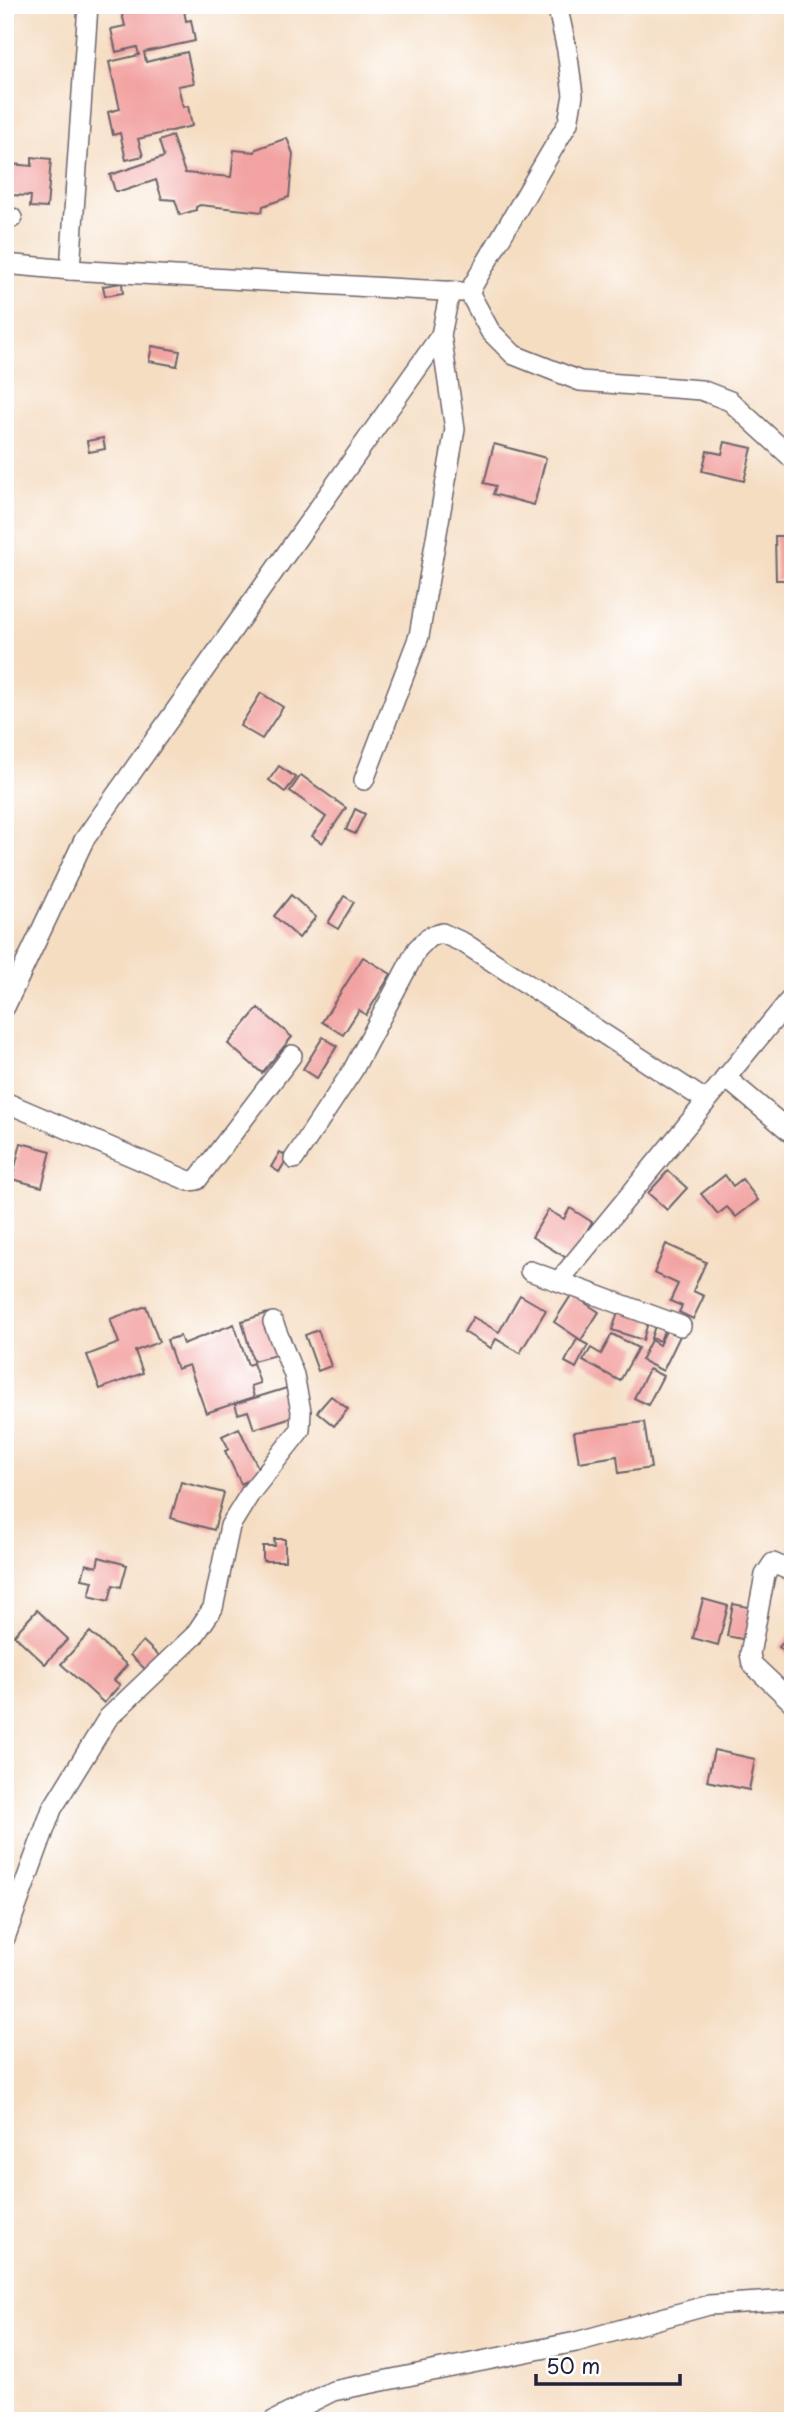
<svg xmlns="http://www.w3.org/2000/svg" width="798" height="2426" font-family="'Playpen Sans',sans-serif">
	<style>
		.building { fill: #f2a3a1 }
		.lines { fill: none; stroke-linecap: round; stroke-linejoin: round }
		.minor-casing { stroke: #6c636a; stroke-width: 22 }
		.minor { stroke: #fff; stroke-width: 19 }
	</style>
	<rect width="100%" height="100%" fill="#fff"/>
	<filter id="ink" filterUnits="userSpaceOnUse"><feTurbulence type="fractalNoise" baseFrequency=".0143" numOctaves="2"/><feDisplacementMap in="SourceGraphic" scale="14" xChannelSelector="R" yChannelSelector="G"/><feConvolveMatrix kernelMatrix="1 2 1 2 8 2 1 2 1" color-interpolation-filters="sRGB"/></filter>
	<filter id="wash" filterUnits="userSpaceOnUse"><feTurbulence type="fractalNoise" baseFrequency=".00686" numOctaves="4" result="noise"/><feDisplacementMap in="SourceGraphic" scale="28" xChannelSelector="R" yChannelSelector="G"/><feGaussianBlur stdDeviation="1.57" result="paint"/><feColorMatrix in="noise" values="0 0 0 0 0 0 0 0 0 0 0 0 0 0 0 0 0 1.4 0 .05"/><feComposite in="paint" operator="in"/></filter>
	<g filter="url(#wash)">
		<rect width="100%" height="100%" fill="#f5ddc2"/>
		<g id="blocks">
			<!-- building -->
			<g class="building">
				<polygon points="120,5 183,5 186,21 191,20 195,41 144,52 146,62 187,52 194,83 178,86 183,107 188,106 192,126 138,139 143,156 126,160 120,133 113,135 108,112 120,109 109,62 139,55 137,47 116,52 111,29 125,26"/>
				<polygon points="172,136 185,173 231,177 234,150 255,152 256,149 287,138 293,154 289,197 263,206 262,212 200,205 196,207 196,210 180,215 175,200 162,199 156,180 123,191 115,191 110,175 164,157 159,141"/>
				<polygon points="5,155 11,155 10,164 32,166 32,157 51,159 47,208 30,207 31,196 9,195 8,207 5,207"/>
				<polygon points="122,283 123,293 105,296 103,286"/>
				<polygon points="152,346 180,351 177,366 149,361"/>
				<polygon points="103,438 105,449 89,452 87,441"/>
				<polygon points="725,442 752,448 744,481 702,471 707,451 722,454"/>
				<polygon points="494,444 546,458 534,505 493,494 496,486 484,483"/>
				<polygon points="775,536 793,536 793,580 776,580"/>
				<polygon points="261,693 283,707 262,739 240,726"/>
				<polygon points="279,766 296,778 285,792 269,780"/>
				<polygon points="301,775 346,808 322,843 312,836 326,817 290,791"/>
				<polygon points="355,809 365,814 355,834 346,830"/>
				<polygon points="291,895 316,917 299,938 274,916"/>
				<polygon points="344,896 354,902 338,929 328,923"/>
				<polygon points="363,957 391,974 366,1015 359,1010 343,1035 322,1022"/>
				<polygon points="258,1008 292,1037 262,1073 228,1044"/>
				<polygon points="323,1037 337,1046 317,1078 303,1069"/>
				<polygon points="21,1143 51,1151 42,1187 12,1179"/>
				<polygon points="280,1152 288,1157 279,1172 271,1167"/>
				<polygon points="668,1171 687,1188 667,1210 648,1193"/>
				<polygon points="725,1175 733,1186 742,1179 758,1200 736,1217 727,1207 718,1214 701,1194"/>
				<polygon points="570,1208 592,1222 570,1260 532,1237 548,1210 564,1219"/>
				<polygon points="666,1244 706,1262 693,1291 704,1296 693,1319 679,1312 682,1306 670,1301 678,1284 654,1273"/>
				<polygon points="572,1294 599,1312 581,1340 554,1322"/>
				<polygon points="520,1295 546,1310 520,1353 496,1339 491,1348 464,1332 473,1317 499,1332"/>
				<polygon points="146,1306 159,1342 135,1351 143,1373 100,1389 87,1355 119,1343 110,1319"/>
				<polygon points="619,1310 649,1319 643,1340 612,1330"/>
				<polygon points="268,1313 279,1354 253,1361 242,1321"/>
				<polygon points="234,1324 248,1365 253,1363 260,1383 251,1386 254,1397 206,1413 189,1365 177,1369 167,1340 180,1336 183,1344"/>
				<polygon points="655,1326 664,1330 660,1341 651,1338"/>
				<polygon points="667,1329 680,1336 663,1371 641,1360 651,1340 659,1345"/>
				<polygon points="318,1330 331,1366 318,1371 305,1335"/>
				<polygon points="612,1334 638,1348 620,1381 583,1361 591,1348 601,1354"/>
				<polygon points="577,1339 588,1345 576,1368 565,1362"/>
				<polygon points="649,1369 663,1376 648,1405 634,1398"/>
				<polygon points="290,1387 298,1415 254,1429 248,1411 238,1414 235,1404"/>
				<polygon points="331,1396 348,1409 334,1426 317,1412"/>
				<polygon points="644,1422 651,1468 619,1473 617,1456 579,1462 574,1432"/>
				<polygon points="239,1428 261,1474 241,1484 225,1451 229,1449 222,1436"/>
				<polygon points="181,1482 224,1493 214,1530 171,1518"/>
				<polygon points="274,1539 285,1539 285,1561 263,1561 263,1546 275,1546"/>
				<polygon points="99,1557 127,1565 121,1587 113,1585 109,1601 89,1596 93,1581 82,1579 86,1564 97,1567"/>
				<polygon points="703,1599 728,1606 718,1645 693,1638"/>
				<polygon points="733,1604 758,1609 752,1641 727,1636"/>
				<polygon points="37,1610 68,1639 45,1664 14,1635"/>
				<polygon points="90,1632 127,1665 114,1680 120,1685 104,1703 61,1664"/>
				<polygon points="793,1632 793,1660 779,1647"/>
				<polygon points="143,1641 159,1656 146,1670 130,1655"/>
				<polygon points="714,1750 755,1759 749,1790 707,1781"/>
			</g>
		</g>
	</g>
	<g filter="url(#ink)">
		<use href="#blocks" fill-opacity="0" stroke="#6c636a" stroke-width="2"/>
		<g class="lines">
			<defs>
				<g id="minor">
					<polyline points="557,5 567,50 573,95 568,123 469,292 490,331 514,355 580,381 701,390 730,401 793,459"/>
					<polyline points="5,217 12,218"/>
					<polyline points="5,264 70,270 461,292"/>
					<polyline points="70,270 88,5"/>
					<polyline points="364,780 419,636 455,429 441,335 450,291"/>
					<polyline points="5,1007 84,840 441,335"/>
					<polyline points="725,1077 793,1134"/>
					<polyline points="5,1102 189,1181 197,1180 292,1055"/>
					<polyline points="294,1159 353,1070 417,949 429,937 442,933 464,943 705,1100"/>
					<polyline points="530,1271 681,1326"/>
					<polyline points="559,1281 793,996"/>
					<polyline points="793,1572 773,1563 765,1575 750,1654 752,1664 793,1703"/>
					<polyline points="5,1938 52,1809 108,1718 194,1636 213,1608 230,1526 251,1492 300,1430 301,1411 294,1375 273,1322"/>
					<polyline points="273,2421 333,2391 576,2342 709,2305 793,2300"/>
				</g>
			</defs>
			<!-- minor casing -->
			<use href="#minor" class="minor-casing"/>
			<!-- minor -->
			<use href="#minor" class="minor"/>
		</g>
	</g>
	<!-- margin -->
	<rect width="798" height="2426" fill="none" stroke="#fff" stroke-width="28"/>
	<!-- scale -->
	<path d="M536 2374v10h144v-10" fill="none" stroke="#22223b" stroke-width="3.5"/>
	<text x="546" y="2374" font-size="21" fill="#22223b" stroke="#ffffff" stroke-width="5" paint-order="stroke">50 m</text>
</svg>
